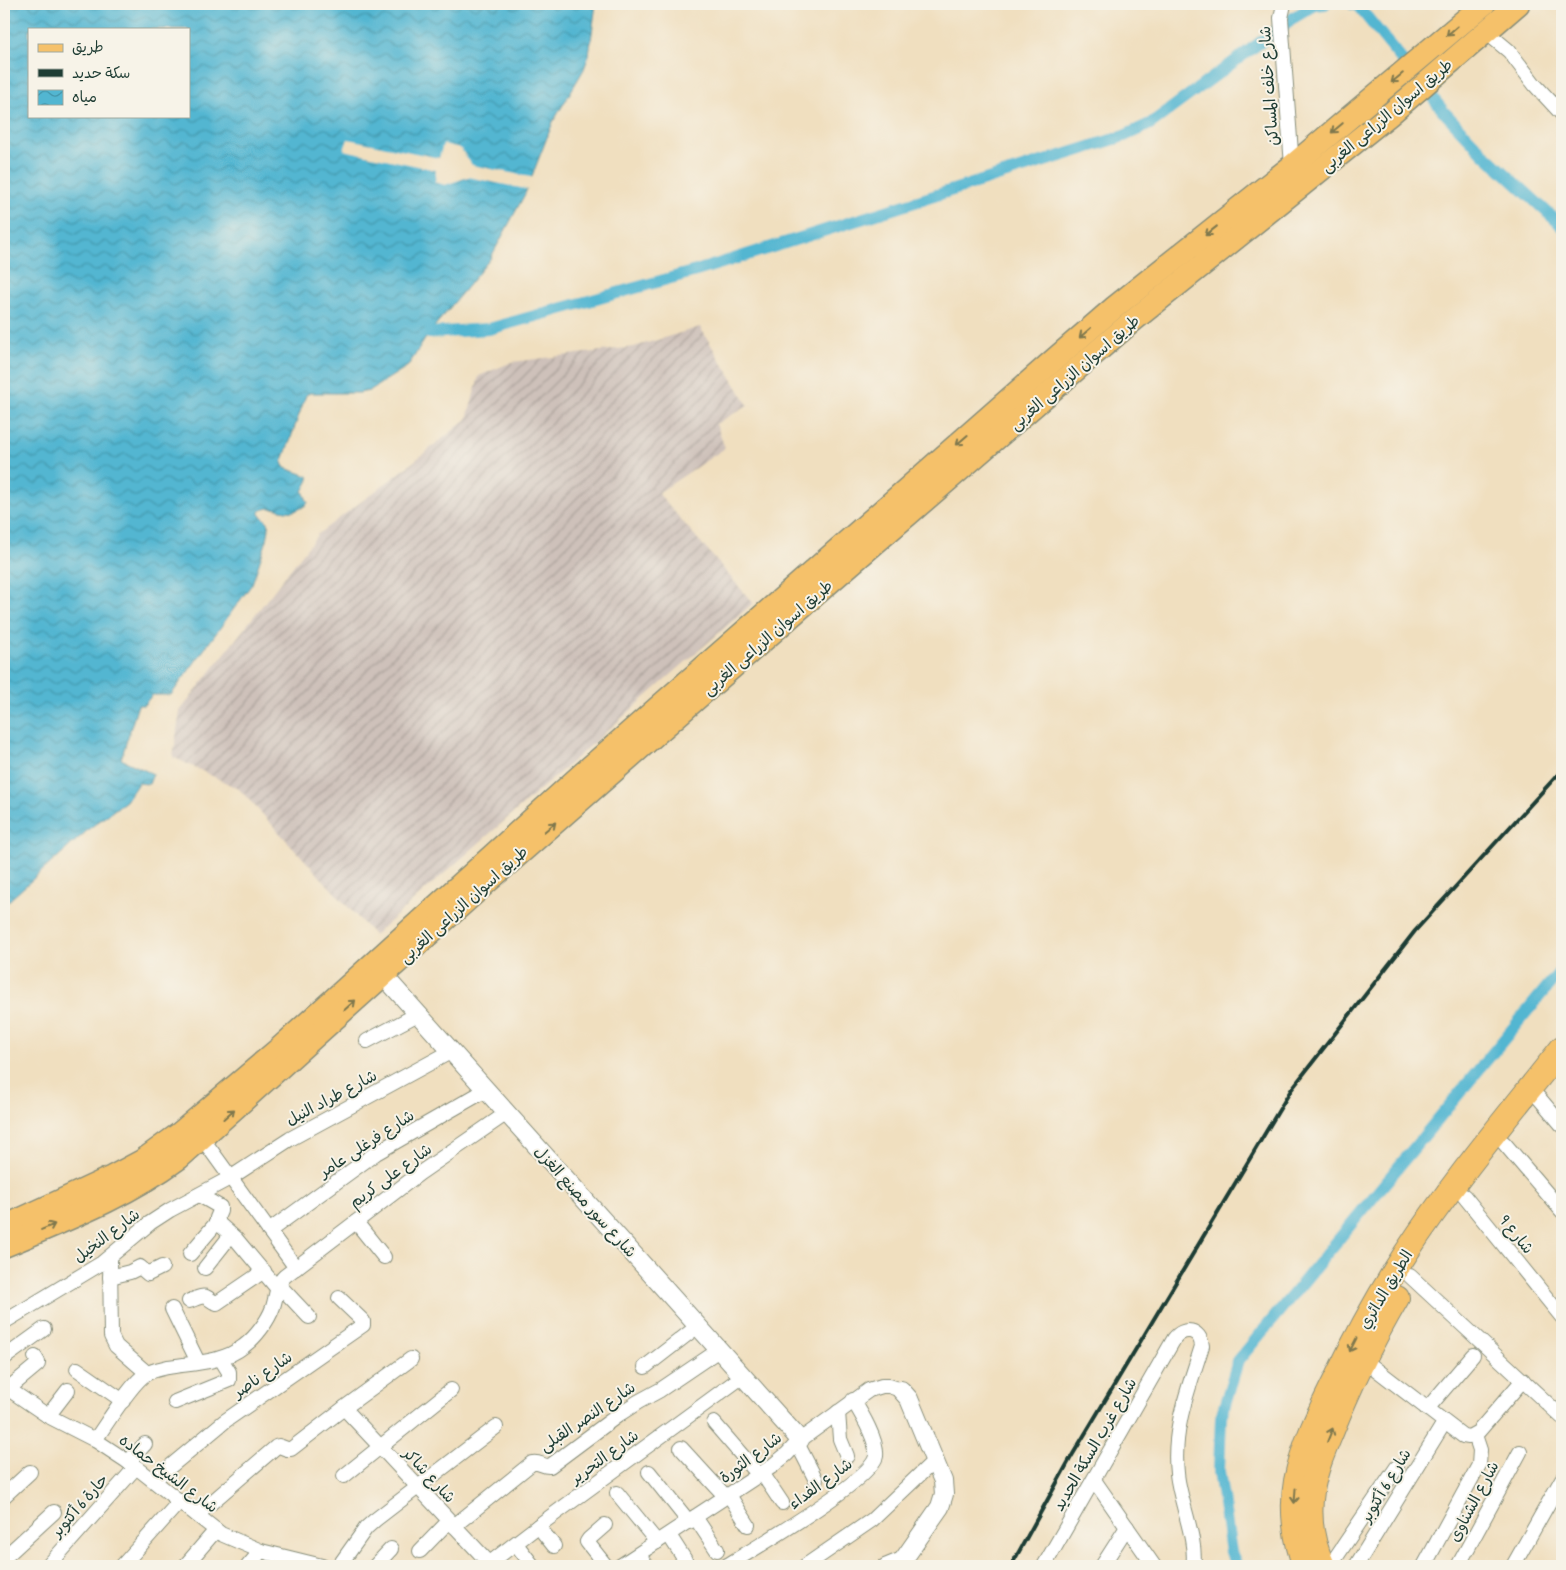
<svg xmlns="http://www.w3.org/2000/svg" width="1566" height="1570" font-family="'Patrick Hand','Playpen Sans Arabic',sans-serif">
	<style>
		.industrial { fill: url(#industrial-furrows) }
		.water { fill: url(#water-waves); stroke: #387a82; fill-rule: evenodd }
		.pier { fill: #f0dfbf }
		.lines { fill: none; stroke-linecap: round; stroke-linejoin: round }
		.canal { stroke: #52b6d1; stroke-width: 12 }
		.minor-casing { stroke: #888e7a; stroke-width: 16 }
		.tertiary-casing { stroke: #888e7a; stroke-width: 20 }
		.primary-casing { stroke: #888e7a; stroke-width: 25 }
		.trunk-casing { stroke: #888e7a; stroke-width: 26 }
		.minor { stroke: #fff; stroke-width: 14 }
		.tertiary { stroke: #fff; stroke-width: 18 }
		.primary { stroke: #f5c16b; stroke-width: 22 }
		.trunk { stroke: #f5c16b; stroke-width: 24 }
		.rail { stroke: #1f3d34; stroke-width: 4 }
		.oneway { stroke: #7f784d }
		.labels { text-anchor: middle; stroke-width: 4; stroke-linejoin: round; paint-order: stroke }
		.street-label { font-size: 16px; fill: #1f3d34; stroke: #f7f3e8 }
	</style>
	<defs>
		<pattern id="industrial-furrows" width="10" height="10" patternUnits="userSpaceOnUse" patternTransform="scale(1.25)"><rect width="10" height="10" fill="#cec1ba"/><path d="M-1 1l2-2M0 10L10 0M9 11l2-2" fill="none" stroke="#a79e98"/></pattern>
		<pattern id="water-waves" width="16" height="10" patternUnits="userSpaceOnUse" patternTransform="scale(1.25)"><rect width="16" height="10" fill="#52b6d1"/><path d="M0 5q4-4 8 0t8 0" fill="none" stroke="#4395aa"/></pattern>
	</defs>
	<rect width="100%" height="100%" fill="#f7f3e8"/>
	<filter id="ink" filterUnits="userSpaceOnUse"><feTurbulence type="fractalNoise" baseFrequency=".02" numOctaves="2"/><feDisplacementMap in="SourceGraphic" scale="10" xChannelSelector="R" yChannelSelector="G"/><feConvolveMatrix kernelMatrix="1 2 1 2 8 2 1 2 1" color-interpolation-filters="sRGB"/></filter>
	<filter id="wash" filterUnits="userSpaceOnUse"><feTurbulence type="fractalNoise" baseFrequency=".0096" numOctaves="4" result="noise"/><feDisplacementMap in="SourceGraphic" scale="20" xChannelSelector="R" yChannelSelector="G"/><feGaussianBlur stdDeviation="1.12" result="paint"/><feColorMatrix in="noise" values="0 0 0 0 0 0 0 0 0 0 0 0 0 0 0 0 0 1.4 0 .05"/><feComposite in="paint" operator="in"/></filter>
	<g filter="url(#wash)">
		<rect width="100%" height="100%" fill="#f0dfbf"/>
		<!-- industrial -->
		<polygon class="industrial" points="700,327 748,405 716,424 725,448 658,493 753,603 374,935 239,789 173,757 180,711 318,534 397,475 467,419 479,376 512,362 634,347"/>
		<!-- water -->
		<path class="water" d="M4,4H596L589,55L584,69L553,122L525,194L490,259L429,333L408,366L369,391L359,393H310L306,395L282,463L285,468L308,476L309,480L303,491L308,503C287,522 278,501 260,511V514L268,522L269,529L267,540L252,584L171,695H152L144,705H138L121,759L153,774L149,784L138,783L126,801L90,828L4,905ZM29,29H189V116H29Z"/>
		<!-- pier -->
		<polygon class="pier" points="348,139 439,158 443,144 460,148 472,165 535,178 530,190 468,177 445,185 435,182 436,170 344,150"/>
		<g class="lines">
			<!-- canal -->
			<g class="canal">
				<polyline points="1352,4 1358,6 1445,113 1483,153 1562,226"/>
				<polyline points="429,333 489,329 696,271 1124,136 1150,124 1293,18 1315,5 1325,4"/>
				<polyline points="1237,1566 1231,1552 1219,1471 1221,1417 1238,1361 1562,969"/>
			</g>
		</g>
	</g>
	<g filter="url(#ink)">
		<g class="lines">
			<defs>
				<g id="minor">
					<polyline points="1284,4 1281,18 1292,166"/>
					<polyline points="1485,31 1509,51 1535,85 1562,114"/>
					<polyline points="367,1041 418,1014"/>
					<polyline points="1539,1098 1562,1125"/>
					<polyline points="202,1138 296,1268"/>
					<polyline points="1504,1143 1562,1211"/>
					<polyline points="199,1195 220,1207 220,1211 217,1218 219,1224 236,1239 277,1288"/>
					<polyline points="1464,1196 1562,1317"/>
					<polyline points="356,1222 384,1257"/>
					<polyline points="269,1231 376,1153 486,1090"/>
					<polyline points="190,1254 218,1221"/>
					<polyline points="110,1258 111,1336 116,1346 147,1373"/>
					<polyline points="205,1268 231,1235"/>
					<polyline points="1410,1276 1562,1417"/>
					<polyline points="110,1277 130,1272 140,1267 148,1274 162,1267"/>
					<polyline points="278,1284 309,1317"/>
					<path d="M189,1301C193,1300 202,1295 206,1297C211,1299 211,1302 217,1303L264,1271"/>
					<polyline points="172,1309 198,1362"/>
					<polyline points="4,1322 102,1263 150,1223 170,1210 230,1178 290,1139 452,1051"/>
					<polyline points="4,1358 44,1329"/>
					<polyline points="1364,1360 1463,1436 1469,1437 1478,1432 1523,1380"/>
					<polyline points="645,1367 698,1326"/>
					<polyline points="77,1369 123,1401"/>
					<polyline points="4,1386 48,1416 95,1440 136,1467 221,1534 261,1551 322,1566"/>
					<polyline points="8,1389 38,1364 38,1362 35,1357"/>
					<polyline points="175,1402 229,1380 229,1372 221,1359"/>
					<polyline points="344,1408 492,1566"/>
					<polyline points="1427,1409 1473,1355"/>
					<polyline points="838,1412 840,1439 847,1456"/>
					<polyline points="48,1416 68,1390"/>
					<polyline points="714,1423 759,1475"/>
					<path d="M95,1440C106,1425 131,1383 146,1374C152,1370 160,1369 168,1367C193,1363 223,1363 244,1346C256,1337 268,1321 273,1307C277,1295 276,1284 285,1276L420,1173L507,1113"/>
					<polyline points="797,1443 816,1480"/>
					<polyline points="681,1448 726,1497"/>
					<polyline points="128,1462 145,1444"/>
					<polyline points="649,1472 689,1522"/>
					<polyline points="762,1473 782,1503"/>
					<polyline points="344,1476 451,1390"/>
					<polyline points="154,1480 225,1421 363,1325 363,1321 339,1298"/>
					<polyline points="1094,1480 1154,1566"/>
					<polyline points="617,1493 657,1542"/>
					<polyline points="729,1495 748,1525"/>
					<polyline points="4,1496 30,1472"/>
					<polyline points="197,1515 276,1447 279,1446 287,1449 291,1449 344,1408 411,1359"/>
					<polyline points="695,1517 717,1550"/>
					<polyline points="605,1525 589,1539 587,1542 606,1566"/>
					<path d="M454,1526L532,1463C539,1461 543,1467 550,1466L621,1413L638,1402L660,1390L719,1350"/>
					<polyline points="538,1526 554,1546"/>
					<polyline points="669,1535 685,1560"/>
					<polyline points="516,1544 533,1566"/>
					<polyline points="420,1551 449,1521"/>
					<polyline points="639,1555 647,1566"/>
					<polyline points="4,1558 54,1512"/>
					<polyline points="48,1566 136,1467"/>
					<polyline points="122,1566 180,1501"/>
					<polyline points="185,1566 216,1530"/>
					<polyline points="248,1566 261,1551"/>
					<polyline points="339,1566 366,1528 375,1520 496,1427"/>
					<polyline points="375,1566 391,1549"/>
					<polyline points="486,1566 538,1526 743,1376"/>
					<polyline points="620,1566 771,1467 787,1454 800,1440 869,1390 882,1386 889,1386 901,1390"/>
					<path d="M726,1566C752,1550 872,1480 876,1456C878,1441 861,1413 853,1400"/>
					<polyline points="805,1566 872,1520 934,1461"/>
					<polyline points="885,1566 907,1557"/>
					<path d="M1044,1566L1174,1339C1184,1326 1200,1329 1202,1346C1189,1388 1172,1428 1177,1473C1179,1500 1198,1541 1193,1566"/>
					<polyline points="1102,1566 1127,1527"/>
					<polyline points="1330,1566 1397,1467"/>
					<polyline points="1356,1566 1444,1423"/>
					<polyline points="1424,1566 1479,1465 1480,1450 1475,1435"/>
					<polyline points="1458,1566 1520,1452"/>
					<polyline points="1513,1566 1562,1479"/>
				</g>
				<g id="tertiary">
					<polyline points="375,966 800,1440"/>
					<polyline points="899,1566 940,1507 944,1494 943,1481 909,1399 901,1390"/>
				</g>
				<g id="primary">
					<polyline points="4,1227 112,1177 142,1161 179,1134 280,1048 580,776 1055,359 1115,307 1292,166 1484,4"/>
					<path d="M4,1246C65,1220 125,1198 179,1158L487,882L831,581L1130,323L1389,115L1518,4"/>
				</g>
				<g id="trunk">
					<path d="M1305,1566C1295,1540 1291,1509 1296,1481C1303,1444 1321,1409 1338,1375C1358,1333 1381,1292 1406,1253C1453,1181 1509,1115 1562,1048"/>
					<path d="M1323,1566C1312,1543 1308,1517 1312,1491C1315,1471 1323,1452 1331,1433C1349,1387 1372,1341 1397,1298"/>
				</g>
			</defs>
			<!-- minor casing -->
			<use href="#minor" class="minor-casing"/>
			<!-- tertiary casing -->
			<use href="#tertiary" class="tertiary-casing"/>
			<!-- primary casing -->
			<use href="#primary" class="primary-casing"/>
			<!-- trunk casing -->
			<use href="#trunk" class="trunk-casing"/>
			<!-- minor -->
			<use href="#minor" class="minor"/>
			<!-- tertiary -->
			<use href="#tertiary" class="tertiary"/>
			<!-- primary -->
			<use href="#primary" class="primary"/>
			<!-- trunk -->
			<use href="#trunk" class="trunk"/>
			<!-- rail -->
			<polyline class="rail" points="1011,1566 1070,1459 1291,1090 1415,931 1562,770"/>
		</g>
		<!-- one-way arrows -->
		<defs><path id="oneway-shaft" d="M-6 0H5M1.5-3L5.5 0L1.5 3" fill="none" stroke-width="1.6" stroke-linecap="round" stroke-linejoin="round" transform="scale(1.25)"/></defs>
		<g class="oneway">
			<use href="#oneway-shaft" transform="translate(1452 31) rotate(139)"/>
			<use href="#oneway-shaft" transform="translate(1397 78) rotate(141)"/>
			<use href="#oneway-shaft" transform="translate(1337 128) rotate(140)"/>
			<use href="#oneway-shaft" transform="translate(1211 231) rotate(142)"/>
			<use href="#oneway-shaft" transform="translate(1085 333) rotate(139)"/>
			<use href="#oneway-shaft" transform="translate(962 440) rotate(139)"/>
			<use href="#oneway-shaft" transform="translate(550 827) rotate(-40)"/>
			<use href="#oneway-shaft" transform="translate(350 1005) rotate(-42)"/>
			<use href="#oneway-shaft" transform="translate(229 1114) rotate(-42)"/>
			<use href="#oneway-shaft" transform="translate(48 1227) rotate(-23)"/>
			<use href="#oneway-shaft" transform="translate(1353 1345) rotate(117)"/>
			<use href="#oneway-shaft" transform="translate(1330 1435) rotate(-68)"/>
			<use href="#oneway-shaft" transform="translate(1295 1496) rotate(94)"/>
		</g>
	</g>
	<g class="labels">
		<!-- street labels -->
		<g class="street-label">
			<text transform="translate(1268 86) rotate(-94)" y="6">شارع خلف المساكن</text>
			<text transform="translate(1386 115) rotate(-40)" y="6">طريق اسوان الزراعى الغربى</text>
			<text transform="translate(1074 372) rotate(-41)" y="6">طريق اسوان الزراعى الغربى</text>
			<text transform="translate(767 637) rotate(-41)" y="6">طريق اسوان الزراعى الغربى</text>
			<text transform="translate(463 904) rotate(-42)" y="6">طريق اسوان الزراعى الغربى</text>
			<text transform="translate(331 1097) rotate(-28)" y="6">شارع طراد النيل</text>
			<text transform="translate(366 1143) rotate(-33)" y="6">شارع فرغلى عامر</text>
			<text transform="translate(390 1175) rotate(-36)" y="6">شارع على كريم</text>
			<text transform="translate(586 1201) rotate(48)" y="6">شارع سور مصنع الغزل</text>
			<text transform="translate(1517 1234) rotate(51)" y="6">شارع 9</text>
			<text transform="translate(106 1235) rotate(-37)" y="6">شارع النخيل</text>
			<text transform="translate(1385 1289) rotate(-59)" y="6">الطريق الدائري</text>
			<text transform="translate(262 1374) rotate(-35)" y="6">شارع ناصر</text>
			<text transform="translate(587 1416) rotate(-34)" y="6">شارع النصر القبلى</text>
			<text transform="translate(1094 1444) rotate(-60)" y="6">شارع غرب السكة الحديد</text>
			<text transform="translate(604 1456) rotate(-36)" y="6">شارع التحرير</text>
			<text transform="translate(750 1457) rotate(-37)" y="6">شارع الثورة</text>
			<text transform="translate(169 1473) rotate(37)" y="6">شارع الشيخ حماده</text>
			<text transform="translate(430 1475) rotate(47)" y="6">شارع شاكر</text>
			<text transform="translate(820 1483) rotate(-36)" y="6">شارع الفداء</text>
			<text transform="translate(1385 1485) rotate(-59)" y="6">شارع 6 أكتوبر</text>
			<text transform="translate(1473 1501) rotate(-62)" y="6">شارع الشناوى</text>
			<text transform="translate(79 1505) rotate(-49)" y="6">حارة 6 أكتوبر</text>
		</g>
	</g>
	<!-- margin -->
	<rect width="1566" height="1570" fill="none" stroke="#f7f3e8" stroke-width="20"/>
	<!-- legend -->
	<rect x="28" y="28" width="162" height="90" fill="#f7f3e8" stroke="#a1aaa0"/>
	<rect x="38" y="44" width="25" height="8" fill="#f5c16b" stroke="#a1aaa0"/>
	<text x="72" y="52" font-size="15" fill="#1f3d34">طريق</text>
	<rect x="38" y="69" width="25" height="8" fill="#1f3d34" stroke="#a1aaa0"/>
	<text x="72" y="78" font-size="15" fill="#1f3d34">سكة حديد</text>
	<rect x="38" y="90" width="25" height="15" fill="url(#water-waves)" stroke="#a1aaa0"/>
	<text x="72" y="102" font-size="15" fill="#1f3d34">مياه</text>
</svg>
